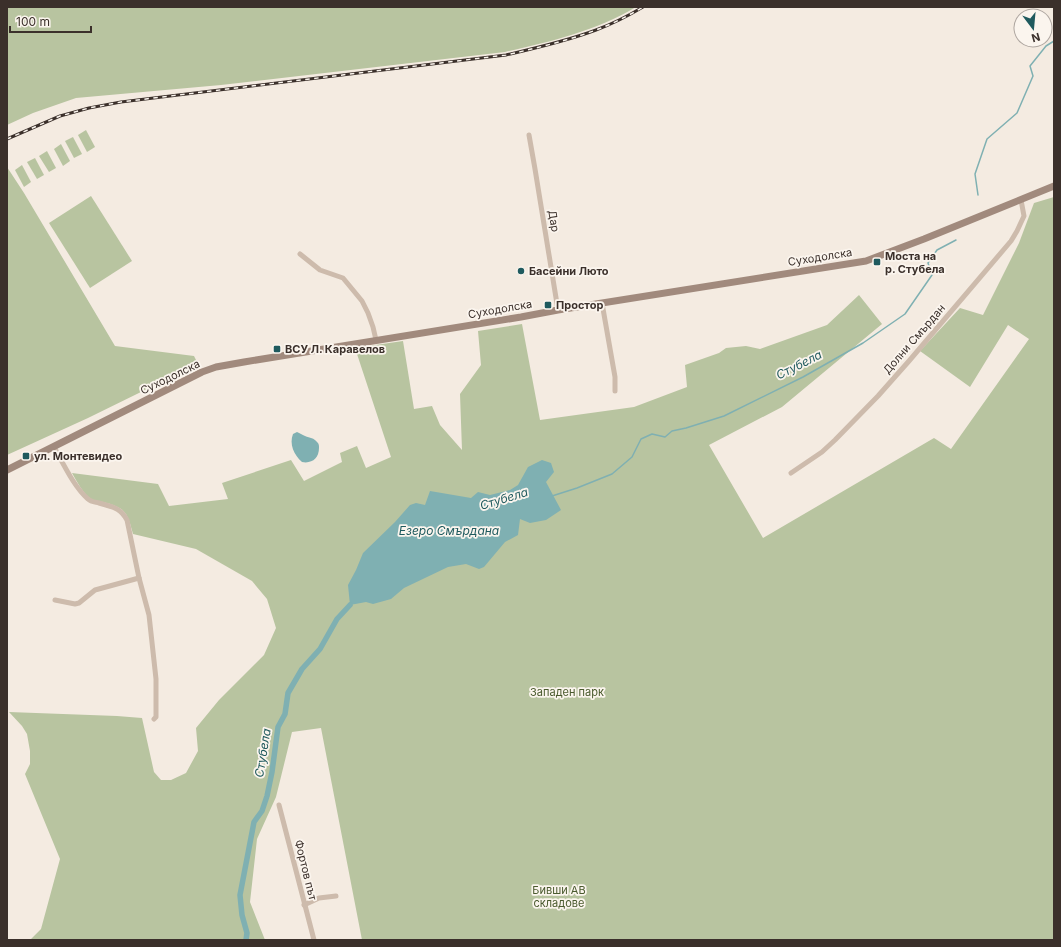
<svg xmlns="http://www.w3.org/2000/svg" width="1061" height="947" font-family="Inter,sans-serif">
	<style>
		.green { fill: #b8c4a0 }
		.water { fill: #7fb0b2 }
		.lines { fill: none; stroke-linecap: round; stroke-linejoin: round }
		.stream { stroke: #7fb0b2; stroke-width: 1.5 }
		.canal { stroke: #7fb0b2; stroke-width: 5.5 }
		.street { stroke: #cdbbac; stroke-width: 5 }
		.secondary { stroke: #a18a7d; stroke-width: 7 }
		.rail-casing { stroke: #3b302b; stroke-width: 3 }
		.rail { stroke: #fbf5ee; stroke-width: 1.5; stroke-dasharray: 4.5; stroke-linecap: butt }
		.poi-dot { fill: #1f5a5e; stroke: #fbf5ee; stroke-width: 1.5 }
		.labels { text-anchor: middle; stroke-width: 3.5; stroke-linejoin: round; paint-order: stroke }
		.street-label { font-size: 11px; fill: #3b302b; stroke: #fbf5ee }
		.poi-label { font-size: 11px; font-weight: bold; fill: #3b302b; stroke: #fbf5ee; text-anchor: start }
		.park-label { font-size: 11px; fill: #4a5a2e; stroke: #fbf5ee }
		.water-label { font-size: 12px; font-style: italic; fill: #1f5a5e; stroke: #fbf5ee }
	</style>
	<rect width="100%" height="100%" fill="#f4ebe1"/>
	<!-- green -->
	<g class="green">
		<path d="M7,7H636C596,31 549,42 505,52L221,85L76,98L33,113L7,125Z"/>
		<polygon points="86,130 95,147 87,152 78,135"/>
		<polygon points="73,137 82,154 74,158 65,141"/>
		<polygon points="61,144 70,161 63,166 54,149"/>
		<polygon points="47,151 56,168 49,172 39,156"/>
		<polygon points="35,158 44,175 37,179 27,162"/>
		<polygon points="22,165 31,182 24,187 15,170"/>
		<polygon points="7,167 24,193 115,346 194,356 198,364 88,418 7,455"/>
		<polygon points="91,196 132,261 90,288 49,223"/>
		<path d="M1054,197V940H362L321,728L292,732L276,797L257,839L250,902L265,940H30L41,929L60,859L25,774L30,764V751L27,734L22,726L9,712L117,716L142,718L154,772L161,780H171L186,773L198,751L196,728L219,700L264,655L276,628L267,599L252,581L196,549L133,534C127,512 126,508 103,502C100,501 94,501 91,499C84,495 76,480 72,473L158,484L169,506L228,499L222,483L291,460L304,481L342,462L340,453L357,446L366,468L391,457L355,348L403,341L414,409L432,406L440,425L462,450L460,394L481,365L478,331L522,324L540,420L634,407L687,387L685,365L719,353L726,348L746,346L760,349L827,325L859,295L882,324L782,407L709,445L763,538L934,438L951,449L1029,339L1008,325L970,387L920,351L960,308L983,315L1019,243L1034,203Z"/>
	</g>
	<!-- water -->
	<g class="water">
		<path d="M297,432C300,433 302,435 305,436C310,438 314,438 317,442C319,444 319,445 319,448C319,458 312,464 302,462C294,455 289,444 293,434Z"/>
		<polygon points="542,460 551,463 554,472 546,482 561,510 546,520 530,523 520,519 518,535 505,542 484,567 479,569 466,564 448,567 404,588 391,599 373,604 366,602 350,605 348,585 356,570 363,553 395,522 410,505 416,503 425,505 430,491 471,498 478,492 490,495 510,490 518,485 528,467"/>
	</g>
	<g class="lines">
		<!-- stream -->
		<g class="stream">
			<polyline points="978,195 975,174 987,139 1017,113 1033,76 1030,66 1046,46 1054,41"/>
			<polyline points="552,496 577,488 612,474 632,457 641,439 652,434 665,437 672,431 686,428 724,416 803,377 863,343 905,314 932,275 928,263 937,250 956,240"/>
		</g>
		<!-- canal -->
		<polyline class="canal" points="246,940 247,933 242,915 240,895 254,822 262,811 267,796 272,772 278,727 285,714 288,693 302,669 320,649 337,619 350,605"/>
		<!-- street -->
		<g class="street">
			<polyline points="529,135 535,169 558,310"/>
			<polyline points="300,254 320,270 343,278 348,284 362,301 368,313 373,327 376,340"/>
			<polyline points="602,303 615,377 615,391"/>
			<path d="M54,447C63,463 74,487 88,499C91,502 95,502 99,503C112,507 120,507 127,520L139,578L149,615L156,679V717L154,719"/>
			<polyline points="791,473 822,452 835,440 878,396 909,361 1011,241 1017,231 1024,216 1021,200"/>
			<polyline points="55,600 75,604 79,603 95,590 139,578"/>
			<polyline points="279,805 314,940"/>
			<polyline points="304,905 319,898 336,896"/>
		</g>
		<!-- secondary -->
		<polyline class="secondary" points="7,470 202,372 216,367 244,362 521,317 558,310 866,261 924,239 1054,186"/>
		<defs>
			<path id="rail" d="M7,139L60,116L89,108L121,102L506,55C536,48 567,41 596,30C612,24 628,16 643,7"/>
		</defs>
		<!-- rail casing -->
		<use href="#rail" class="rail-casing"/>
		<!-- rail -->
		<use href="#rail" class="rail"/>
	</g>
	<!-- markers -->
	<g class="poi-dot">
		<rect x="873" y="258" width="8" height="8" rx="2"/>
		<circle cx="521" cy="271" r="4"/>
		<rect x="544" y="301" width="8" height="8" rx="2"/>
		<rect x="273" y="345" width="8" height="8" rx="2"/>
		<rect x="22" y="452" width="8" height="8" rx="2"/>
	</g>
	<g class="labels">
		<!-- street labels -->
		<g class="street-label">
			<text transform="translate(554 221) rotate(81)" y="4">Дар</text>
			<text transform="translate(820 257) rotate(-9)" y="4">Суходолска</text>
			<text transform="translate(500 309) rotate(-10)" y="4">Суходолска</text>
			<text transform="translate(914 339) rotate(-49)" y="4">Долни Смърдан</text>
			<text transform="translate(170 377) rotate(-26)" y="4">Суходолска</text>
			<text transform="translate(306 870) rotate(76)" y="4">Фортов път</text>
		</g>
		<!-- poi labels -->
		<g class="poi-label">
			<text x="885" y="260">Моста на<tspan x="885" dy="13">р. Стубела</tspan></text>
			<text x="529" y="275">Басейни Люто</text>
			<text x="556" y="309">Простор</text>
			<text x="285" y="353">ВСУ Л. Каравелов</text>
			<text x="34" y="460">ул. Монтевидео</text>
		</g>
		<!-- park labels -->
		<g class="park-label">
			<text x="567" y="696">Западен парк</text>
			<text x="559" y="894">Бивши АВ<tspan x="559" dy="13">складове</tspan></text>
		</g>
		<!-- water labels -->
		<g class="water-label">
			<text transform="translate(799 365) rotate(-27)" y="4">Стубела</text>
			<text transform="translate(504 499) rotate(-17)" y="4">Стубела</text>
			<text x="449" y="535">Езеро Смърдана</text>
			<text transform="translate(263 753) rotate(-81)" y="4">Стубела</text>
		</g>
	</g>
	<!-- border -->
	<rect width="1061" height="947" fill="none" stroke="#3b302b" stroke-width="16"/>
	<!-- north arrow -->
	<g transform="translate(1033 28) rotate(164)"><circle r="19" fill="#fbf5ee" stroke="#aea6a0"/>
	<path d="M0-3L7 15L0 10L-7 15Z" fill="#1f5a5e"/>
	<text y="-6" font-size="11" font-weight="bold" text-anchor="middle" fill="#3b302b">N</text>
	</g>
	<!-- scale -->
	<path d="M10 26v6h81v-6" fill="none" stroke="#3b302b" stroke-width="2"/>
	<text x="16" y="26" font-size="12" fill="#3b302b" stroke="#fbf5ee" stroke-width="3" paint-order="stroke">100 m</text>
</svg>
